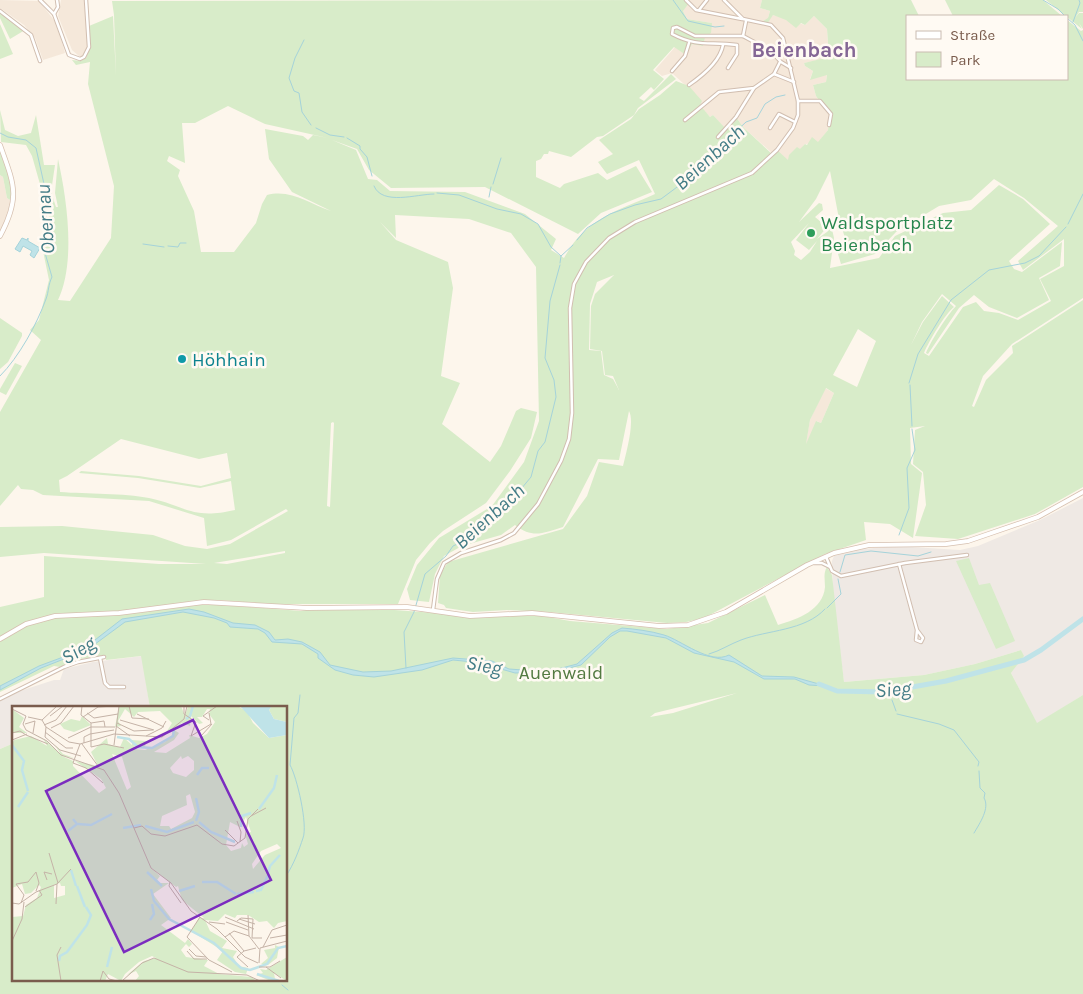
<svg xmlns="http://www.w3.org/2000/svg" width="1083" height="994" font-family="Karla,sans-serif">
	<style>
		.residential { fill: #f5e8da }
		.industrial { fill: #efe9e4 }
		.green { fill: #d8ecc9; fill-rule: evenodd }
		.water { fill: #bfe3e8; stroke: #a5d3da }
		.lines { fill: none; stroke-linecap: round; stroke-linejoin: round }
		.stream { stroke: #a5d3da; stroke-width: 1 }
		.river { stroke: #bfe3e8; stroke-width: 5 }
		.street-casing { stroke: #d1beb0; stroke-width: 4.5 }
		.secondary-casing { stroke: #d6c0b0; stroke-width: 5.5 }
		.street { stroke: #fff; stroke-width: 2.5 }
		.secondary { stroke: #fff; stroke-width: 4 }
		.leisure-dot { fill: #2e9e5b; stroke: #fffaf3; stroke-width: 2 }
		.culture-dot { fill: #0f9aa8; stroke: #fffaf3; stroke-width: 2 }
		.labels { text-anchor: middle; stroke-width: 5; stroke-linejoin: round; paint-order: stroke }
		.leisure-label { font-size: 19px; fill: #27864d; stroke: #fffaf3; text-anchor: start }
		.culture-label { font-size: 19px; fill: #0d838f; stroke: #fffaf3; text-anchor: start }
		.park-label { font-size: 19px; fill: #537a41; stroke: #fffaf3 }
		.water-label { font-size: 20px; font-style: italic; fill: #437c86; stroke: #fffaf3 }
		.quarter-label { font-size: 21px; font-weight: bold; fill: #846695; stroke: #fffaf3 }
		.inset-river { fill: none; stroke: #bfe3e8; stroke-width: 2.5 }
		.inset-road { fill: none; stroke: #c5b3a7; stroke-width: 1 }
		.view { fill: #7b2cbf; fill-opacity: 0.15; stroke: #7b2cbf; stroke-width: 2.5 }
		.inset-edge { fill: none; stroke: #7a5c4d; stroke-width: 2.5 }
	</style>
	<rect width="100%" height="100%" fill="#fdf6ec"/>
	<!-- residential -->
	<g class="residential">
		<polygon points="0,0 39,1 57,24 65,53 43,60 35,38 24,25 0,8"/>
		<polygon points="61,0 87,0 90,47 88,54 84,56 79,56 72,50 58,16"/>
		<polygon points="686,0 762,0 760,8 770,11 768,18 761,22 773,15 805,25 814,16 827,29 829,58 804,63 805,66 813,71 810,79 827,74 826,82 813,85 816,96 830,116 828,130 818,143 805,144 800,150 797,148 789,161 773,154 743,127 736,117 725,129 713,115 710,117 699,105 689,86 685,85 672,73 662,76 655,70 675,47 692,44 705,37 712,23 687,19 683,11"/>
		<polygon points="0,175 3,177 7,198 13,202 0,235"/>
		<polygon points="825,388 834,393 821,423 817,421 805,447 810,420"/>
	</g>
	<!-- industrial -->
	<g class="industrial">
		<polygon points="1083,498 1083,695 1037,724 1011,673 1023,656 1021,650 975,664 924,675 844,682 833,595 832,561 834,556 863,549 896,546 960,550 978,546 1040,520"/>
		<polygon points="142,656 150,708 14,708 14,743 0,749 0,701 20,691 54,680 60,680 64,669 93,662"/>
	</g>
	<!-- green -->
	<g class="green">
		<path d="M686,0L689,3L683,11L687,19L712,23L711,33L705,37L703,46L692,44L686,55L674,47L653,70L664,79L654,90L651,87L639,98L644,101L671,74L676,79L638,108L634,115L603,136L597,137L571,157L549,151L548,154H544L541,159L536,161V177L560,188L564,184L598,173L607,180L636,166L652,192L601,213L578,234L485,187L391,188L369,170L357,149L332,140L356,150L368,179L377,180L390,191L465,192L525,214L556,239L551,250L564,258C586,218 615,212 655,194L639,160L607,174L598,162L613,154L599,140L631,119L639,109L660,95L676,81L689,86L702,101L700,105L710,117L713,115L725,128L736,117L743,127L772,154L777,150L788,160L789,155L797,147L800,149L805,144L807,145L812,137L818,142L828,130L830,116L816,96L813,85L826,82L827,75L810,80L813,71L805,66L804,63L829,57L827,29L814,16L805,25L801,23L796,28L786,20L773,15L767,24L760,23L768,18L770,11L760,8L762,0H911L919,16H907V79H1067V20L1081,31L1083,30V298L1012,344L983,376L972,406L974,407L986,380L1013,353L1012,346L1083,300V487L1035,514L958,539L915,536L926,505L923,472L913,464L915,430L925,426L910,428L911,464L922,473L913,538L890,524L864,522L866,540L825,554L704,618L686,622L667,623L549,612L507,610L473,612L446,608L444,605L438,603L440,575L448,562L563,529L587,496L599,462L623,466C626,453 635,422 629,411L619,460L598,459L563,527C543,533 533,539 515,525L501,535L462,546L444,556L435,574L429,602L410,600L407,589L417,565L439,538L492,506L524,462L539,421L536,267L511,233L469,219L395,215L396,238L380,222L396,240L448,262L453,288L441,376L460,383L442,424L490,462L501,446L516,411L521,408L537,412L531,438L510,471L486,503L443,531L430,543L416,560L398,604H267L219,600L177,603V606L213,604L301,611L311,609H381L489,617L537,615L570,621L667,629L708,623L765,595L778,625C798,619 823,610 825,587C825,580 823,573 827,567L832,575L844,682L924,675L975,664L1021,650L1024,656L1011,673L1037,723L1083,695V994H0V749L14,743V980H286V708H150L141,656L106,660L105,656L79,659L60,667L54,666L0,692V607L44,597V556L159,564H206L44,553L0,557V527L62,526L153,535L185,546L207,549L230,544L288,511L286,509L231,540L207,546L204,518L149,501L43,495L33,490L21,489L18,485L0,506V412L41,340L30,330L39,320L49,280L43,251L49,216L32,156L26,145L1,142L0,110L5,130L18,136L31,133L36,115L44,165H55L51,192L56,207H58L55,193L58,159C67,200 76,262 58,300L70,301L111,238L114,186L88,84L90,62L76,65L72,60L81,61L86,58L90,47L89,26L113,16L116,76L114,15L112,1ZM228,106L265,124L328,138L313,135L308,140L303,136L265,129L269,159L292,192L331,211C309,204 292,189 267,195L262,204L256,223L234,252H201L194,211L178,176L180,170L167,161L169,156L185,163L182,123H195ZM830,171L839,219L846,241L838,254L841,264L875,254L896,232L939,206L971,200L994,179L1024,198L1058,226L1018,261L1023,270L1064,239V266L1040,279L1051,301L1018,320L999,313L984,311L976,302L963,307L929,356L924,353C929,341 945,314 954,307L942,296L923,322L911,345L922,322L942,294L956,306C947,315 931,341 926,353L928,354L959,308L974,295L989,307L1017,318L1049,300L1039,278L1060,266L1062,242L1022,272L1014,269L1009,261L1050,224L1023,199L999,185L971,210L943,213L895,236L879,258L830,268L834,238L831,225L827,232L817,239L827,227L815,217L823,210L822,204L819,203L799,222L816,199ZM809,223L796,240L809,250L817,241L810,252L801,260L794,255L795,251L791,242ZM614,275L595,294L591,306L590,349L602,351L605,375L613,376L619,390L613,379L604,375L601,351L589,350L590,304L597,282ZM858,329L876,341L857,387L833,375ZM826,388L834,393L821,423L816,421L806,444L810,420ZM333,422L334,423L330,507L327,506L331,423ZM121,439L199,459L227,453L231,478L201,486L139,476L81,471L79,473L138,478L200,488L231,481L235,510C191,520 187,506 149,498C124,493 87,494 60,492L59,480L67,476ZM285,551V553L227,564L214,563ZM737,693L673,713L650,717L655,713Z"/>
		<polygon points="945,0 1043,0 1062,16 953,16"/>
		<polygon points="1046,0 1083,0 1083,12 1079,12 1075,18 1079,13 1083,13 1083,29 1079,23 1082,29"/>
		<polygon points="0,13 25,30 10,39 0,18"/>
		<polygon points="0,24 13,54 0,59"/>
		<polygon points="0,148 10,175 13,202 7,198 3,177 0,175"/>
		<polygon points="0,318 22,333 22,336 8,362 0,369"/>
		<polygon points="15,363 22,366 6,395 0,392 0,389"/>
		<polygon points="969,558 979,585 990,583 1015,641 996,649 956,561"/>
	</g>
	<!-- water -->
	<g class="water">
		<polygon points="22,238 27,240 28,238 28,241 40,248 34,258 30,255 32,251 23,246 20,252 15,249"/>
		<path d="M189,609L204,612L233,623L255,625L269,632L275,640L288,639L302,642L320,652L330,665L363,672L391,671L453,658L492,661L509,669L523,670L558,669L577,664L612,633L622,628C635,629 651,631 664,635C681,640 710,665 729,655L762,676L794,677L826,686L809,685L795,679H764L734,662L694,653L666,638L627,631H620L610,637L581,665L553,672L515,673L501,669L493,664L453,660L422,670L374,677L353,675L335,670L318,658V654L302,644L272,642L265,633L258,629L230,627L227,623L214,618L183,612L125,622L87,650L41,668L0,690V686L39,666L82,650L122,619Z"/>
	</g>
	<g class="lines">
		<!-- stream -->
		<g class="stream">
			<polyline points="673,0 688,21 715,27 724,26"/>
			<polyline points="1043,0 1058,9 1065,16"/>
			<polyline points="1067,18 1075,25 1083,41"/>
			<polyline points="1073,22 1080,3 1079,0"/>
			<polyline points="304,40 295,58 289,78 294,91 299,93 302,112 311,125"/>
			<polyline points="316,128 330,135 344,137"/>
			<path d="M0,133L8,137L26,140L36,148L48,202L43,246L52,277C48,285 49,291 46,299C37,324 19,357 0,376"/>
			<polyline points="347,138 360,146 360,149 367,157 372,176"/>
			<polyline points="493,184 501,158"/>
			<path d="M374,186C382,206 417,194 434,194"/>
			<polyline points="437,193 459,195 497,209 521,214 538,224 551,247 561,256"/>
			<polyline points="489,197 491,187"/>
			<polyline points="1068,224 1083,194"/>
			<polyline points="577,240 587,228 610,214 635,205 661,199 700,170 711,161 716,150 746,122 757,118 765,104 776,97 785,95"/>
			<polyline points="143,244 164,247"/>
			<polyline points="168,246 178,247 180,243 186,243"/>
			<polyline points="560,263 561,256 573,245"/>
			<polyline points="909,383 918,354 951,300 989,270 1025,263 1039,256 1066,227"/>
			<polyline points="910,385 912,426"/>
			<polyline points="899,535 909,508 907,468 915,450 912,429"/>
			<polyline points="840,572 845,555 871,551 918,556 931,552"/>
			<polyline points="827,608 841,594 838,579"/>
			<path d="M709,654C720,651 730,644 741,640C767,630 805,631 825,609"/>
			<polyline points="406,668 404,632 414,612 425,574 446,556 453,546 464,541 492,512 511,501 531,477 538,451 545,442 556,397 554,380 545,358 550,301 560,265"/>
			<polyline points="892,691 892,696"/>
			<polyline points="892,700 896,711"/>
			<polyline points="897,714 939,724 954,730 979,762 978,766"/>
			<path d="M974,833C980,823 990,808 984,798L985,793L980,788L979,771"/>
			<path d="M286,876C294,864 299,850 303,838C308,825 297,777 290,765L294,718L298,713L300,695"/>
			<polyline points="282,985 288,990"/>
		</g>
		<!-- river -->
		<polyline class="river" points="819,684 837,691 884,692 946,681 1024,660 1041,650 1083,619"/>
		<defs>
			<g id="street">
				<polyline points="40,0 54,14 69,55 80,59 84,57 89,47 86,0"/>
				<polyline points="686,0 696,10 742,19"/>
				<polyline points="699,10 707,0"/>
				<polyline points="0,11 31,35 40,61"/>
				<polyline points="54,14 58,7 57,0"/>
				<polyline points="743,36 746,21"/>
				<path d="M728,68L737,54V45C710,41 699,48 672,34L673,28L677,27L695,36H743L771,51L781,62L791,68"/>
				<polyline points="672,71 685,56 689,43"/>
				<polyline points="774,74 780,62"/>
				<path d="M689,85C702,76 720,62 723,45"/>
				<polyline points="798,101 820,101 831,114 829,125"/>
				<polyline points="685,120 719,92 754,88 774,74 794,82"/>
				<polyline points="770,128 779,114 795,122"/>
				<polyline points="718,137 736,117 754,88"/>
				<polyline points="826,557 832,571 841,576 905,563 967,555"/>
				<polyline points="814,563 822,563 830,567"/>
				<polyline points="899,564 917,630 916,640 921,642 923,638 917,630"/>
				<polyline points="433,610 437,579 444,563 461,553 501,540 514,533 538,504 561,461 569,439 572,413 570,308 574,284 586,262 609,238 635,222 752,173 777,150 793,128 798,115 798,101 783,38 771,25 743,19 724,0"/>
				<polyline points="100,658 105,683 109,687 124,687"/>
				<polyline points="0,699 64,667 78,662 104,657"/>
			</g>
			<g id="secondary">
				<path d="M0,145C14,184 21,197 0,236"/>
				<polyline points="0,639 26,624 55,616 119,613 204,602 307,608 407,607 470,616 532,613 659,626 688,625 726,612 807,565 834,553 869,545 946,544 968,541 1038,517 1083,492"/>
			</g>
		</defs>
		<!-- street casing -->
		<use href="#street" class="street-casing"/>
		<!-- secondary casing -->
		<use href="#secondary" class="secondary-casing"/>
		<!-- street -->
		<use href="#street" class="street"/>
		<!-- secondary -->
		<use href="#secondary" class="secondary"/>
	</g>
	<!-- markers -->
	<circle class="leisure-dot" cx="811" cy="233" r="5"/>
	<circle class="culture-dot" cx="182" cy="359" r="5"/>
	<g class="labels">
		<!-- leisure labels -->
		<g class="leisure-label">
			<text x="821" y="229">Waldsportplatz<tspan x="821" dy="22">Beienbach</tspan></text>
		</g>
		<!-- culture labels -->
		<g class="culture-label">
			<text x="192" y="366">Höhhain</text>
		</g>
		<!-- park labels -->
		<g class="park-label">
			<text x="561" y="679">Auenwald</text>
		</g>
		<!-- water labels -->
		<g class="water-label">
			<text transform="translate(709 157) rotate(-42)" y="7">Beienbach</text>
			<text transform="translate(45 219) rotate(-94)" y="7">Obernau</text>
			<text transform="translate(489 516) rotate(-42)" y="7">Beienbach</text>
			<text transform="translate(78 650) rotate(-30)" y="7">Sieg</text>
			<text transform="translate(484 665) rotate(11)" y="7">Sieg</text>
			<text transform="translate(893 689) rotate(-4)" y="7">Sieg</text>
		</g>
		<!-- quarter labels -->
		<g class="quarter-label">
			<text x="804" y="57">Beienbach</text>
		</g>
	</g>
	<!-- overview -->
	<g transform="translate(12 706)">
		<rect width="275" height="275" fill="#fdf6ec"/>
		<path d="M107,0H169L173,10L176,0H225L235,5L241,17L257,32L275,29V215L266,217L262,222L255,215L247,216L236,209H225L223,212L213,208L206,215L193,214L198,225L215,235L210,242L225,245L221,251L227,260L236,262L234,268L223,266L205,254L211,245L179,225L187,212H192L170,194L166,180L164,181L138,161L148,170L145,174L147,177H157L141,188L159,212L149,219L173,237L176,233L180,238L177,241L174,238L169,244L174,251L196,254L192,260L207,268L240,271L244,275H123L127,270L124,265L115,269L132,255L144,252L140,250L127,256L113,268L109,275L96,268L93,275H0V211L11,210L14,199L25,192L29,181L27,179L19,187L13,188L10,178L0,182V38L2,34L19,30L35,40L32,34L18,27L33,34L49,49L43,39L51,48L62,52L50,50L61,55V60L87,87L94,82L89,73L63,55L86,60L79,46L95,32L96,38L114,43L108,41L112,32L120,39V34L134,35L133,41L123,39L122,43L133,44L153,36L161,28L160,24L152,30L160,17L148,5L126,6L122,11L113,3L106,15L109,20L103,21ZM195,3H198L197,8L203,16L195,28L187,32L177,29L178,32L154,47L142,46L162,34L167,27L162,24L170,17L178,20L179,10L187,18L191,17L185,11H190ZM100,48L110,51L119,81L115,84ZM169,50L170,53L176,50L182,55V64L174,71L161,67L158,62ZM178,88L183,106L180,112L159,123L157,120H148L150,110L175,99L174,90ZM234,111L239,126L233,128L236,138L232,141L230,137L229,142L219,145L214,139L218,116L228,121ZM265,138L269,142L253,149L241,163L240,158L249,145ZM48,177L49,180H53V189L42,192V179ZM260,0H275V16L262,13L257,4ZM0,3L12,12L7,21L15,27H0ZM70,10L79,19L62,26L52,23L48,18L59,13L68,15ZM263,239L267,241L265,252L256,259L249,258L256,252L252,244L263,242ZM275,251V275L262,267L263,273L259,275L244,269L251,267L248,263L254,264Z" fill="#d8ecc9" fill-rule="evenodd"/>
		<path d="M228,0H260L257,4L262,13L275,16V29L257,32Z" fill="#bfe3e8"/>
		<path class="inset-river" d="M174,13L178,10L181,0M105,31L117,33L126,41L140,42L161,30L162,23M0,39L12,55L10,64L16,85M185,69L190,62H197M6,101L16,86M247,103L262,82L265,69M184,115L187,106L184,92M187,116L199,126L223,136M66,118L79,119L100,108M133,120L155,126L182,116M229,121L230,110L239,107M111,122L129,119M56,125L65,118L61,113M59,164L64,180M135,166L150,180M256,167L258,160L268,149M190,176H205L224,188M65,180L73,201M139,183L142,195L157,213L202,237L229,262L238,264L255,258L266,242L275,240M167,185L183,180M244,185L249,184L256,169M225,188L242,186M138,214L142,208L140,198M47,255L48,250L55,246L75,219L79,209L74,201M95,261L100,241M245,268L267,275"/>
		<path class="inset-road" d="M70,0L69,9L79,17V41L92,38L112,42M117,0L120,12L137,13M172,0V8L184,16L179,30L199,18L197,7M0,3L14,10M75,7L82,12L106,8M125,8L152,21M14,10L11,18L14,24L35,35L49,49L92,64L107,87L139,162L159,177L179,205L205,223L233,251L246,257M38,10L51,0M16,11L30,14L45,0M71,11L86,1L102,0M30,14L34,21L57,36L68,38L102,28L150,31L172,13L175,0M108,14L142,24M197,14L191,10L205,0M79,17L92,15L93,21M105,17L122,25L141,24M13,18L23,15L21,27M32,19L44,14L55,0M104,20L118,30M34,21L33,31L48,44L69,50M39,22L49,17L62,0M33,26L54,42H61M0,27L8,25L14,29M14,29L36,38M134,30L150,22L154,15M189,30L200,18M56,32L79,21H103M0,34L15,28M72,37V31L78,28L102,24M68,38L61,57L74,62L91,77M70,38L86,60M102,39L107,0M239,110L254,102M225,115L229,126L228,136M122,122L130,120L139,128L153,130L185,119L210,138L222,140L233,132L236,113L246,103M213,124L226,137M37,147L46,177M35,174L32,166L40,168M158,176L157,180L169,197M4,178L16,176L24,166L27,177L24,185M4,178L12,189L9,197M0,197L7,198L24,186L45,178L59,163M44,198L45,178M13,201L30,189L27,184M236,209L237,230L247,243M188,211L175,231L197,254L220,266M213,211L242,223M227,213L243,218M225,215L229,212L241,213L240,232H250M197,216L213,218M214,216L236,224M217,227L232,245M213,231L222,225L237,230M258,232L275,229M0,235L10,213L12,196M49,241L45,249L49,275M251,241L260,224L275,219M177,243L184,250L194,251M175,245L182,253H195M247,257L248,242L275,235M236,261L225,251L232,245L244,242M247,261H258L268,255M254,261L269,272M88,275L91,265L97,273L105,275M110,275L130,257L142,252L176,266L235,269L248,275"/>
		<path class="view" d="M181,14L259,174L112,246L34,85Z"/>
		<rect width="275" height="275" class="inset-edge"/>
	</g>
	<!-- legend -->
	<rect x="906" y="15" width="162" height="65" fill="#fffaf3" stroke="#cabbb1"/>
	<rect x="916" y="31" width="25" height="8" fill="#ffffff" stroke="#cabbb1"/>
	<text x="950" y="40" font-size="15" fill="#7a5c4d">Straße</text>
	<rect x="916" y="52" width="25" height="15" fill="#d8ecc9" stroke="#cabbb1"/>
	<text x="950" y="65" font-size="15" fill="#7a5c4d">Park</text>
</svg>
